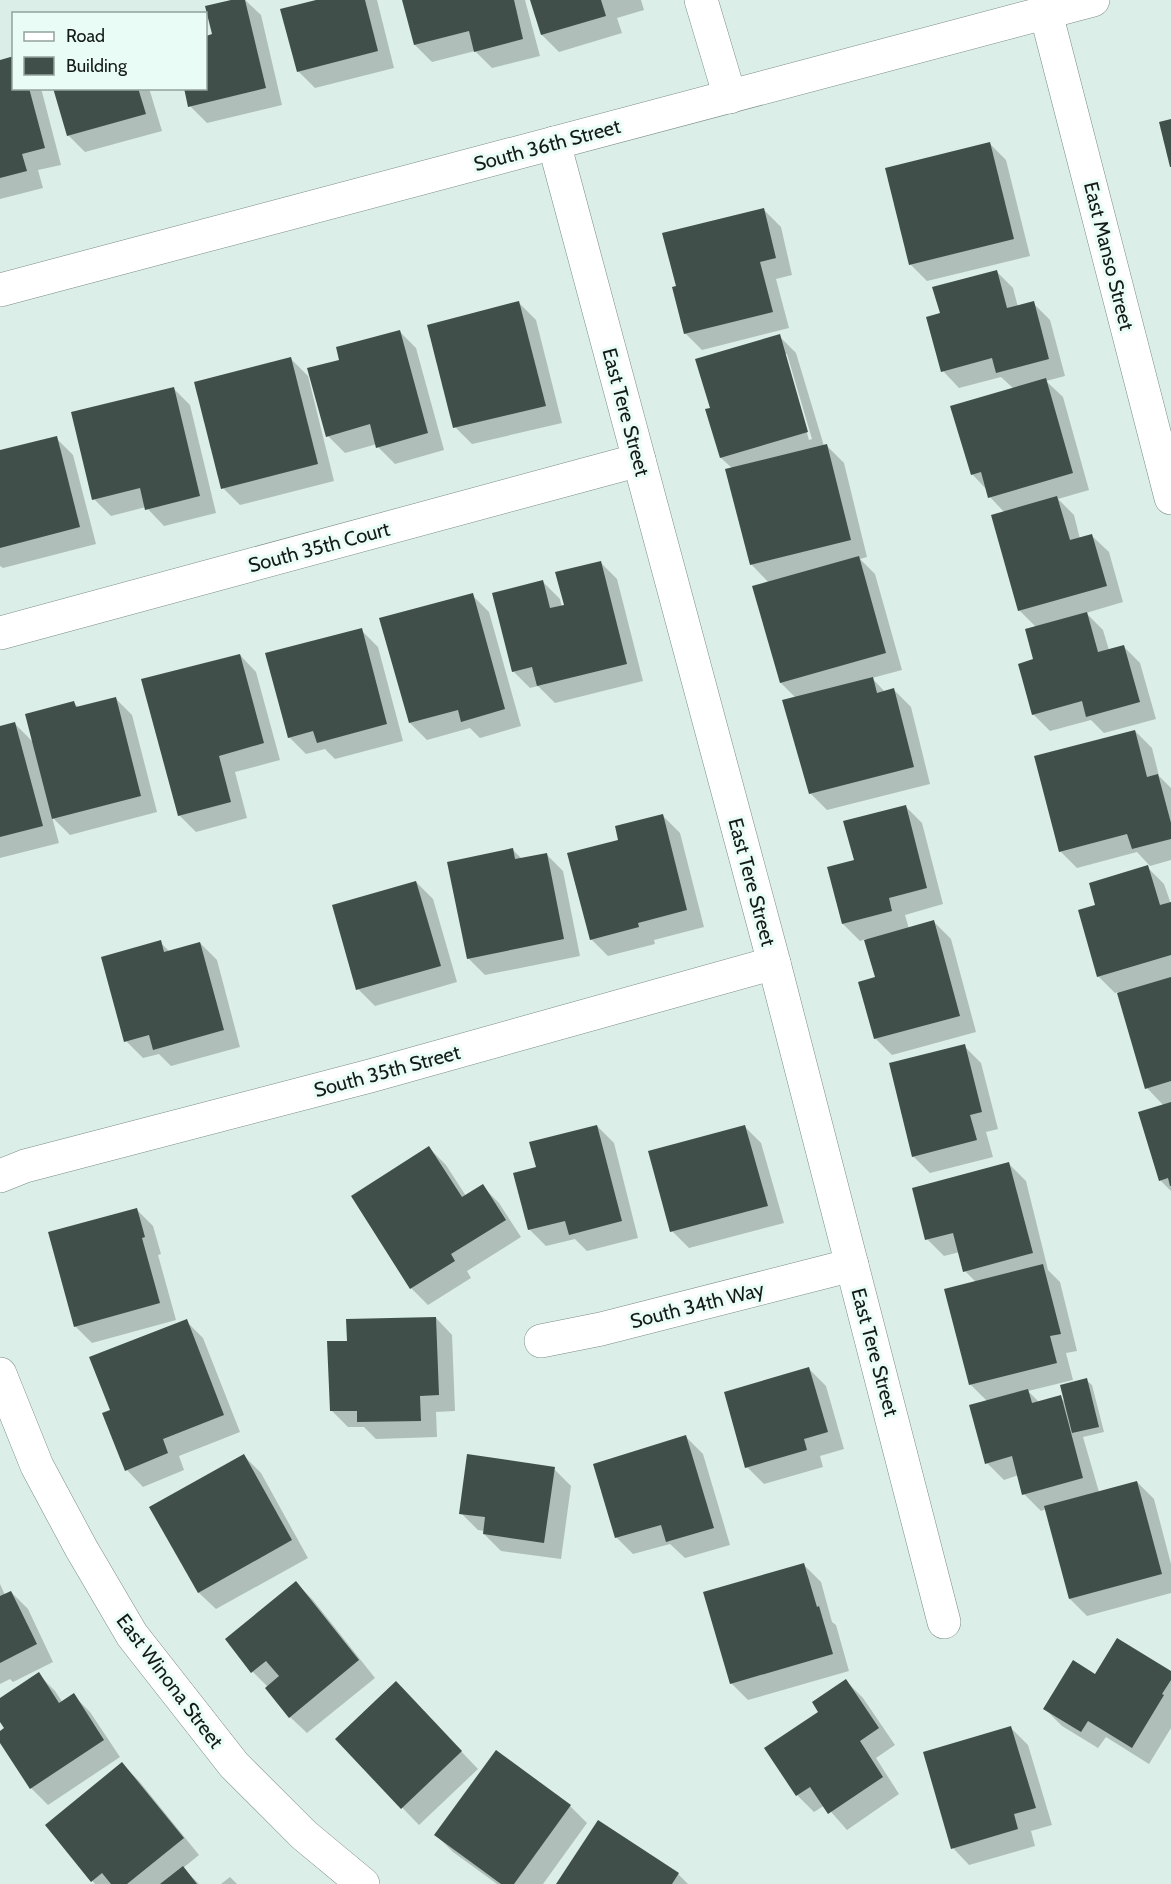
<svg xmlns="http://www.w3.org/2000/svg" width="1171" height="1884" font-family="Cabin,sans-serif">
	<style>
		.shadow { fill: #0003; fill-rule: evenodd }
		.building { fill: #404f4a }
		.lines { fill: none; stroke-linecap: round; stroke-linejoin: round }
		.minor-casing { stroke: #7a8c86; stroke-width: 34 }
		.tertiary-casing { stroke: #7a8c86; stroke-width: 34 }
		.minor { stroke: #fff; stroke-width: 33 }
		.tertiary { stroke: #fff; stroke-width: 33 }
		.labels { text-anchor: middle; stroke-width: 6; stroke-linejoin: round; paint-order: stroke }
		.street-label { font-size: 20px; fill: #131a18; stroke: #e9fcf5 }
	</style>
	<rect width="100%" height="100%" fill="#dbeee8"/>
	<!-- shadow -->
	<g class="shadow">
		<polygon points="237,0 245,0 261,15 282,105 207,123 190,106 206,88 206,37 214,35"/>
		<polygon points="322,0 377,0 394,68 315,88 298,71"/>
		<polygon points="404,0 525,0 540,56 492,68 475,51 432,62 415,45"/>
		<polygon points="532,0 641,0 644,10 617,18 622,33 559,52 542,35"/>
		<polygon points="0,61 14,88 41,88 61,165 38,170 43,188 0,199"/>
		<polygon points="55,88 149,88 162,131 85,152 68,135"/>
		<polygon points="989,143 1006,160 1030,256 927,281 910,264"/>
		<polygon points="764,210 781,227 792,275 776,279 789,328 702,350 685,333 677,287"/>
		<polygon points="996,271 1013,288 1018,307 1033,303 1050,320 1065,376 1046,381 1063,397 1089,490 1058,499 1074,515 1080,539 1092,536 1109,552 1123,602 1086,613 1103,630 1109,650 1123,646 1140,663 1156,719 1104,733 1091,720 1050,731 1033,714 1037,628 1019,610 1005,513 990,497 987,490 972,474 1014,389 1001,377 959,388 943,371 941,314"/>
		<polygon points="519,303 536,320 562,423 472,444 455,427"/>
		<polygon points="399,331 416,348 444,450 395,464 378,447 377,444 345,453 328,436 341,361"/>
		<path d="M779,336L796,353L824,446H827L844,463L867,557L860,559L875,574L902,670L872,678L885,692L894,690L911,707L930,784L827,810L810,793L796,698L781,683L769,583L751,564L733,469L721,458L711,409ZM784,354H787L812,439L809,440Z"/>
		<polygon points="291,359 308,376 334,481 240,505 223,488"/>
		<polygon points="173,388 190,405 216,513 164,526 146,507 111,516 94,499"/>
		<polygon points="56,438 73,455 96,544 3,568 0,566 0,452"/>
		<polygon points="600,562 617,579 643,681 555,703 538,686 530,688 513,671 543,582 560,599 562,607 566,606"/>
		<polygon points="472,595 489,612 521,726 480,738 470,728 427,740 410,723"/>
		<polygon points="361,630 378,647 403,741 335,759 325,749 306,754 289,737"/>
		<polygon points="240,655 256,672 280,760 235,772 247,818 196,832 179,815"/>
		<polygon points="115,698 132,715 157,812 70,835 52,817 59,843 0,858 0,728 15,724 34,743 74,703 79,708"/>
		<polygon points="1135,731 1152,748 1159,776 1171,788 1171,860 1150,866 1137,852 1077,868 1060,851"/>
		<polygon points="905,806 922,823 943,904 905,915 909,929 934,922 951,939 976,1032 892,1055 875,1038 877,978 866,939 860,941 843,924 855,861"/>
		<polygon points="663,816 680,833 704,927 654,940 655,944 608,956 591,939 620,841"/>
		<polygon points="513,850 522,859 546,854 563,871 580,956 485,975 468,958"/>
		<polygon points="1147,867 1164,884 1171,904 1171,1191 1160,1180 1164,1106 1147,1088 1118,992 1115,993 1098,976 1097,906"/>
		<polygon points="416,882 433,899 457,982 375,1006 358,989"/>
		<polygon points="160,942 170,952 200,943 217,960 240,1047 171,1066 159,1054 143,1058 126,1041"/>
		<polygon points="964,1046 981,1063 998,1129 986,1132 993,1157 930,1173 913,1156"/>
		<polygon points="597,1126 614,1143 638,1238 587,1251 575,1239 546,1246 529,1229 538,1168"/>
		<polygon points="744,1126 761,1143 784,1223 689,1248 672,1231"/>
		<polygon points="429,1148 446,1165 466,1196 482,1186 499,1203 521,1237 467,1271 471,1278 428,1305 411,1288"/>
		<polygon points="1009,1164 1026,1181 1048,1270 1060,1282 1077,1351 1066,1353 1073,1380 1028,1391 1040,1403 1060,1397 1066,1403 1086,1380 1092,1385 1104,1432 1083,1437 1099,1492 1137,1482 1154,1499 1171,1564 1171,1593 1087,1616 1070,1599 1046,1509 1041,1511 1024,1494 1019,1475 1004,1480 987,1463 987,1401 970,1384 976,1282 965,1271 960,1252 944,1256 927,1239"/>
		<polygon points="136,1209 153,1226 161,1254 158,1255 176,1320 92,1343 75,1326"/>
		<polygon points="436,1318 452,1335 455,1411 436,1412 437,1437 376,1439 364,1427 348,1427 331,1410 349,1342"/>
		<polygon points="186,1321 203,1338 240,1432 179,1456 184,1470 143,1487 127,1470 112,1411"/>
		<polygon points="809,1369 826,1386 844,1449 820,1456 823,1467 764,1484 747,1467"/>
		<polygon points="686,1437 703,1454 730,1545 685,1558 670,1544 633,1554 616,1537"/>
		<polygon points="244,1456 261,1473 308,1558 216,1609 199,1593 151,1508"/>
		<polygon points="554,1469 571,1486 561,1559 501,1551 484,1534 485,1531 478,1530 461,1513"/>
		<polygon points="804,1565 821,1582 832,1622 836,1625 849,1671 748,1700 731,1683"/>
		<polygon points="296,1583 313,1600 375,1678 307,1733 290,1717 268,1687 253,1672 227,1639"/>
		<polygon points="0,1584 5,1595 11,1592 28,1609 53,1662 13,1682 10,1679 0,1684"/>
		<polygon points="1171,1673 1171,1728 1149,1764 1106,1737 1098,1748 1062,1726 1045,1709 1096,1676"/>
		<polygon points="38,1674 55,1691 63,1703 73,1695 90,1712 120,1757 48,1805 31,1788 0,1740 0,1733 6,1729 0,1719 0,1699"/>
		<polygon points="846,1681 863,1698 895,1745 876,1758 899,1794 847,1830 825,1805 814,1812 798,1796 766,1749 820,1712"/>
		<polygon points="412,1700 478,1769 419,1825 337,1740"/>
		<polygon points="1011,1728 1028,1745 1052,1825 1031,1831 1035,1846 969,1865 953,1848"/>
		<polygon points="496,1752 571,1807 587,1823 543,1884 497,1884 453,1852 436,1835"/>
		<polygon points="122,1764 139,1781 199,1855 183,1868 199,1884 95,1884 47,1825"/>
		<polygon points="598,1822 678,1874 688,1884 558,1884"/>
		<polygon points="230,1877 237,1884 221,1884"/>
	</g>
	<!-- building -->
	<g class="building">
		<polygon points="231,0 245,0 266,88 188,107 184,88 206,88 206,36 212,34 205,6"/>
		<polygon points="316,0 365,0 378,51 297,72 280,9"/>
		<polygon points="402,0 514,0 523,39 474,52 469,31 414,45"/>
		<polygon points="530,0 601,0 606,16 541,35"/>
		<polygon points="14,56 14,88 29,88 45,148 22,154 27,171 0,178 0,60"/>
		<polygon points="53,88 138,88 146,114 67,136"/>
		<polygon points="1171,119 1171,167 1170,167 1159,122"/>
		<polygon points="990,142 1014,239 909,265 885,168"/>
		<polygon points="764,208 776,258 760,262 773,312 684,334 672,287 676,286 662,233"/>
		<polygon points="997,270 1007,308 1034,301 1049,359 996,373 992,358 941,372 926,317 940,313 932,287"/>
		<polygon points="519,301 546,406 453,428 427,325"/>
		<polygon points="400,330 428,433 376,448 370,424 326,437 307,368 339,360 336,347"/>
		<polygon points="780,334 808,432 720,458 705,409 710,408 695,359"/>
		<polygon points="291,357 318,464 221,489 194,382"/>
		<polygon points="1046,378 1073,473 988,498 981,472 971,475 950,406"/>
		<polygon points="174,387 200,496 145,510 140,488 92,500 71,412"/>
		<polygon points="57,436 80,527 0,548 0,450"/>
		<polygon points="827,444 851,540 750,565 725,469"/>
		<polygon points="1057,496 1070,540 1092,534 1107,586 1018,611 991,515"/>
		<polygon points="859,556 886,653 780,683 752,586"/>
		<polygon points="601,561 627,664 537,686 532,667 512,672 492,593 543,580 550,608 564,605 555,572"/>
		<polygon points="473,593 505,709 461,722 458,710 409,723 379,618"/>
		<polygon points="1087,612 1098,652 1124,645 1140,702 1086,717 1082,701 1032,715 1018,664 1033,659 1025,629"/>
		<polygon points="362,628 387,724 317,743 313,731 288,738 265,653"/>
		<polygon points="240,654 264,743 219,756 231,802 178,816 141,679"/>
		<polygon points="873,677 877,693 894,688 914,767 809,794 782,700"/>
		<polygon points="116,697 141,796 52,819 25,714 74,701 76,707"/>
		<polygon points="15,722 43,826 0,837 0,726"/>
		<polygon points="1135,730 1147,777 1158,774 1171,823 1171,839 1132,849 1127,834 1059,852 1034,756"/>
		<polygon points="906,805 927,888 889,898 892,911 842,924 827,867 854,860 843,821"/>
		<polygon points="663,814 687,910 638,923 639,927 590,940 567,853 618,840 615,826"/>
		<polygon points="513,848 515,859 547,853 564,939 467,959 447,862"/>
		<polygon points="1148,865 1160,905 1171,902 1171,955 1097,977 1078,910 1095,905 1089,883"/>
		<polygon points="416,881 441,966 356,990 332,905"/>
		<polygon points="934,920 960,1016 874,1039 858,982 875,977 864,940"/>
		<polygon points="161,940 164,952 200,942 224,1030 153,1050 149,1035 124,1042 101,957"/>
		<polygon points="1171,977 1171,1081 1145,1089 1117,993"/>
		<polygon points="965,1044 982,1112 970,1115 977,1140 912,1157 889,1063"/>
		<polygon points="1171,1102 1171,1186 1170,1186 1168,1178 1159,1181 1138,1112"/>
		<polygon points="597,1125 622,1221 569,1235 565,1221 528,1230 513,1173 536,1167 529,1142"/>
		<polygon points="745,1125 768,1206 670,1232 648,1151"/>
		<polygon points="429,1146 462,1197 483,1184 506,1220 451,1254 455,1261 410,1289 351,1196"/>
		<polygon points="1009,1162 1033,1253 963,1272 953,1233 925,1240 912,1188"/>
		<polygon points="137,1208 145,1237 142,1238 160,1303 74,1327 48,1232"/>
		<polygon points="1043,1264 1061,1334 1050,1336 1057,1363 969,1385 944,1289"/>
		<polygon points="436,1317 439,1395 420,1396 421,1421 357,1422 357,1411 330,1411 327,1341 347,1341 346,1319"/>
		<polygon points="187,1319 224,1415 163,1439 168,1453 125,1471 102,1413 110,1410 89,1357"/>
		<polygon points="809,1367 828,1432 804,1439 807,1450 745,1468 724,1392"/>
		<polygon points="1087,1378 1099,1427 1072,1433 1060,1385"/>
		<polygon points="1028,1389 1032,1403 1061,1395 1083,1478 1022,1495 1012,1456 985,1464 969,1405"/>
		<polygon points="686,1435 714,1528 666,1542 661,1525 615,1538 593,1464"/>
		<polygon points="244,1454 292,1540 198,1593 149,1507"/>
		<polygon points="467,1454 555,1467 544,1543 483,1534 485,1517 459,1514"/>
		<polygon points="1137,1481 1162,1574 1069,1599 1044,1506"/>
		<polygon points="804,1563 817,1607 819,1606 833,1654 730,1684 703,1592"/>
		<polygon points="296,1581 359,1660 289,1718 265,1688 279,1676 266,1661 251,1673 225,1639"/>
		<polygon points="11,1591 37,1644 0,1663 0,1596"/>
		<polygon points="1117,1638 1171,1671 1171,1680 1162,1694 1164,1695 1132,1748 1088,1721 1081,1732 1043,1709 1073,1660 1095,1674"/>
		<polygon points="39,1672 59,1703 74,1693 104,1740 30,1789 0,1743 0,1731 4,1728 0,1722 0,1698"/>
		<polygon points="846,1679 879,1728 860,1741 883,1777 828,1814 810,1787 796,1796 764,1748 818,1712 812,1702"/>
		<polygon points="396,1681 462,1751 401,1809 335,1739"/>
		<polygon points="1011,1726 1036,1808 1014,1814 1018,1829 951,1849 923,1752"/>
		<polygon points="496,1750 571,1805 514,1884 501,1884 434,1835"/>
		<polygon points="122,1762 184,1838 127,1884 111,1884 102,1873 91,1882 45,1825"/>
		<polygon points="598,1820 679,1873 672,1884 556,1884"/>
		<polygon points="183,1866 197,1884 160,1884"/>
	</g>
	<g class="lines">
		<defs>
			<g id="minor">
				<polyline points="701,0 730,97"/>
				<polyline points="1046,13 1171,498"/>
				<polyline points="554,143 774,963 944,1622"/>
				<polyline points="0,633 639,460"/>
				<polyline points="0,1176 25,1166 370,1076 774,963"/>
				<polyline points="541,1341 601,1329 852,1265"/>
				<polyline points="0,1374 37,1466 81,1548 132,1635 234,1765 304,1835 363,1884"/>
			</g>
			<polyline id="tertiary" points="0,290 1093,0"/>
		</defs>
		<!-- minor casing -->
		<use href="#minor" class="minor-casing"/>
		<!-- tertiary casing -->
		<use href="#tertiary" class="tertiary-casing"/>
		<!-- minor -->
		<use href="#minor" class="minor"/>
		<!-- tertiary -->
		<use href="#tertiary" class="tertiary"/>
	</g>
	<g class="labels">
		<!-- street labels -->
		<g class="street-label">
			<text transform="translate(547 145) rotate(-15)" y="7">South 36th Street</text>
			<text transform="translate(1109 256) rotate(76)" y="7">East Manso Street</text>
			<text transform="translate(626 412) rotate(75)" y="7">East Tere Street</text>
			<text transform="translate(319 547) rotate(-15)" y="7">South 35th Court</text>
			<text transform="translate(752 882) rotate(75)" y="7">East Tere Street</text>
			<text transform="translate(387 1071) rotate(-15)" y="7">South 35th Street</text>
			<text transform="translate(697 1305) rotate(-14)" y="7">South 34th Way</text>
			<text transform="translate(875 1352) rotate(75)" y="7">East Tere Street</text>
			<text transform="translate(170 1681) rotate(53)" y="7">East Winona Street</text>
		</g>
	</g>
	<!-- legend -->
	<rect x="12" y="12" width="195" height="78" fill="#e9fcf5" stroke="#93a29d" stroke-width="1.5"/>
	<rect x="24" y="32" width="30" height="9" fill="#ffffff" stroke="#93a29d" stroke-width="1.5"/>
	<text x="66" y="42" font-size="18" fill="#131a18">Road</text>
	<rect x="24" y="57" width="30" height="18" fill="#404f4a" stroke="#93a29d" stroke-width="1.5"/>
	<text x="66" y="72" font-size="18" fill="#131a18">Building</text>
</svg>
